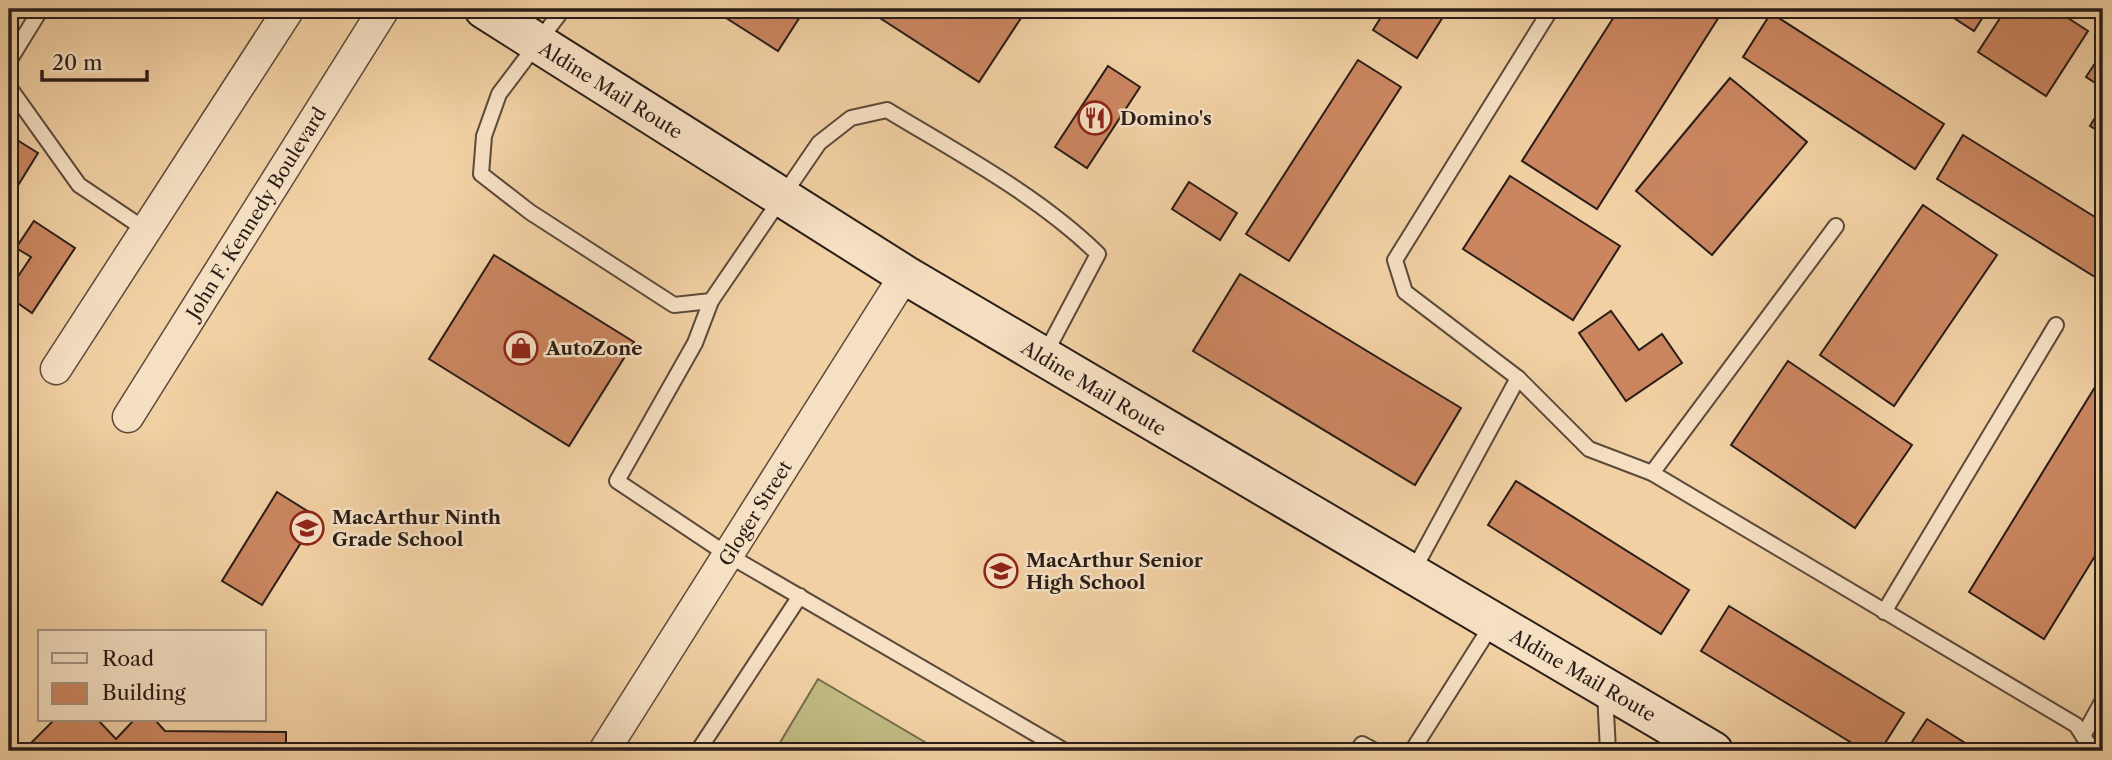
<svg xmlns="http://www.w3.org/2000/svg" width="2112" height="760" font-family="'Libre Caslon Text',serif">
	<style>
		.green { fill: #bfb981; stroke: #746b4c; stroke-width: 2 }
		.building { fill: #cb8660; stroke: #291d18; stroke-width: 2 }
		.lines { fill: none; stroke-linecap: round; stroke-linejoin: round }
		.lane-casing { stroke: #5b4a3b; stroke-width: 18 }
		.street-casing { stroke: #5b4a3b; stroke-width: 33 }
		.secondary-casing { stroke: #291d18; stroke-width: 42 }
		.lane { stroke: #f6e0c3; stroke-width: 14 }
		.street { stroke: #f6e0c3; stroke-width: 30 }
		.secondary { stroke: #f6e0c3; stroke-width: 38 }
		.labels { text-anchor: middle; stroke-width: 5; stroke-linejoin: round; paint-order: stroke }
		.street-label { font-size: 19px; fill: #291d18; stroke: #f6e0c3 }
		.poi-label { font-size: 19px; font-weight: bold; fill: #291d18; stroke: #f6e0c3; text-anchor: start }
	</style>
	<rect width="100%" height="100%" fill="#f1d0a3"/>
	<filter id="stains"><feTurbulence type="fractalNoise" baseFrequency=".00286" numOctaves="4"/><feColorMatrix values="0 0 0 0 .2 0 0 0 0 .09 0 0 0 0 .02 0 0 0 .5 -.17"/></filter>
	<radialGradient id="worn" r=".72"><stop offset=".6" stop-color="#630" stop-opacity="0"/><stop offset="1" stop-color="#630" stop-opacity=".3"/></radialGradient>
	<!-- green -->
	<polygon class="green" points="818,679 940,751 775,751"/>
	<!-- building -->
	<g class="building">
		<polygon points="712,9 805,9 778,51"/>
		<polygon points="866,9 1027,9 979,82"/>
		<polygon points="1386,9 1448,9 1417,58 1373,30"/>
		<polygon points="1619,9 1724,9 1597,209 1522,161"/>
		<polygon points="1940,9 1988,9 1974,31"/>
		<polygon points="2006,9 2054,9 2088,31 2046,96 1978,52"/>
		<polygon points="1771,13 1944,124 1915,169 1743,57"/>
		<polygon points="2103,51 2103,88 2086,77"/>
		<polygon points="1358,60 1401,87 1289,261 1246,234"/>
		<polygon points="1108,66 1140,87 1087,168 1055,147"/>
		<polygon points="1730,78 1807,142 1712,255 1636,191"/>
		<polygon points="2103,105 2103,134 2090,126"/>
		<polygon points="9,135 38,153 9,200"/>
		<polygon points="1963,135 2103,222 2103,282 1937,179"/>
		<polygon points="1510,176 1620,246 1573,320 1463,249"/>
		<polygon points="1189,182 1237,213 1220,240 1172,209"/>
		<polygon points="1923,205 1997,255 1894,406 1820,355"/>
		<polygon points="34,221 75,248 32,313 9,297 9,290 31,257 16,248"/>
		<polygon points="494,255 634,342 569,446 429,359"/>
		<polygon points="1240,274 1461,408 1415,485 1193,351"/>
		<polygon points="1611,311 1639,350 1662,334 1682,363 1626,401 1579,333"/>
		<polygon points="1788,361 1912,445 1855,528 1731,445"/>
		<polygon points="2103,374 2103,543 2044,639 1969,592"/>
		<polygon points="1516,481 1689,590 1661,634 1488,525"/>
		<polygon points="277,492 317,517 262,605 222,581"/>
		<polygon points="1729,606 1904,713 1880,751 1865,751 1701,651"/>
		<polygon points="1927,719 1978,751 1906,751"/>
		<polygon points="54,720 98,720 116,739 134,720 155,720 165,731 286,732 286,751 23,751"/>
	</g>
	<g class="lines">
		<defs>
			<g id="lane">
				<path d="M563,9L499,94L484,136L481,174L530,212L674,305L711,301L819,143L851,118L887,110C958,153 1039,196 1098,254L1044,356"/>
				<polyline points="9,61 41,9"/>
				<polyline points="9,87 79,185 146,230"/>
				<polyline points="711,301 695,343 617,481 728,555 1065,751"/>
				<polyline points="1518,378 1589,449 1652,473 1836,226"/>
				<polyline points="1652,473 2076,725 2093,751"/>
				<polyline points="1412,573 1518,378 1405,292 1395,260 1551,9"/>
				<polyline points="1884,612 2056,325"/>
				<polyline points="1605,692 1608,751"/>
				<polyline points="2083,736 2103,700"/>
				<polyline points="698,751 800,596"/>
				<polyline points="1357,751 1362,744 1375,751"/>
				<polyline points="1412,751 1493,623"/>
			</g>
			<g id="street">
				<polyline points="56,369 289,9"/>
				<polyline points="128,417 384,9"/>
				<polyline points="604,751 905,275"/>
			</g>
			<polyline id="secondary" points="484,9 905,275 1713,751"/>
		</defs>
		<!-- lane casing -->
		<use href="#lane" class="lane-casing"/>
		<!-- street casing -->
		<use href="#street" class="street-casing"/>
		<!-- secondary casing -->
		<use href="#secondary" class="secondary-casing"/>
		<!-- lane -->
		<use href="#lane" class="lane"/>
		<!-- street -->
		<use href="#street" class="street"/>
		<!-- secondary -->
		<use href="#secondary" class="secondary"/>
	</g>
	<!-- icons -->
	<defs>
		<symbol id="restaurant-ring" viewBox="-11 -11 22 22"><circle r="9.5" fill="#f6e0c3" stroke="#8f2418" stroke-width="1.5"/><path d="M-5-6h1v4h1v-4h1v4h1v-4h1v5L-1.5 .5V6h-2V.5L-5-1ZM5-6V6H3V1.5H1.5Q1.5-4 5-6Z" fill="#8f2418"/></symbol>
		<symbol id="shop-ring" viewBox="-11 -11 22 22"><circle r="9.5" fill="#f6e0c3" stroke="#8f2418" stroke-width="1.5"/><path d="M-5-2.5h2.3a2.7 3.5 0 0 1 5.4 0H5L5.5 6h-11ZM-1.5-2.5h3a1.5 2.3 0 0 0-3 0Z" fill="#8f2418"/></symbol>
		<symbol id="school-ring" viewBox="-11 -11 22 22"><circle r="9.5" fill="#f6e0c3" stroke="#8f2418" stroke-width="1.5"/><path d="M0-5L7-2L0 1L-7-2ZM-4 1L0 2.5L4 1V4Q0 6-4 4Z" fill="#8f2418"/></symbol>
	</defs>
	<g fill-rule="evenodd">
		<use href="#restaurant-ring" x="1076" y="99" width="38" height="38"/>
		<use href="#shop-ring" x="502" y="329" width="38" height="38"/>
		<use href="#school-ring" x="288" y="509" width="38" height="38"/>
		<use href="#school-ring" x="982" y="552" width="38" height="38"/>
	</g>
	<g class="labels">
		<!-- street labels -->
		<g class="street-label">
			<text transform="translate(611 90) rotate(32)" y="7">Aldine Mail Route</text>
			<text transform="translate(256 213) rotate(-58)" y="7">John F. Kennedy Boulevard</text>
			<text transform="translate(1094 388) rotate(31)" y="7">Aldine Mail Route</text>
			<text transform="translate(755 513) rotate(-58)" y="7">Gloger Street</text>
			<text transform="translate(1583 675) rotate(30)" y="7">Aldine Mail Route</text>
		</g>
		<!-- poi labels -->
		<g class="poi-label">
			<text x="1120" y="125">Domino's</text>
			<text x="546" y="355">AutoZone</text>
			<text x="332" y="524">MacArthur Ninth<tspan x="332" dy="22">Grade School</tspan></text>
			<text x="1026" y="567">MacArthur Senior<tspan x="1026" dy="22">High School</tspan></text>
		</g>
	</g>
	<!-- margin -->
	<rect width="2112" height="760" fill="none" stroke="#f1d0a3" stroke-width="35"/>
	<rect x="10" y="10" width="2091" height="739" fill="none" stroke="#291d18" stroke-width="3.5"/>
	<rect x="18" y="18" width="2077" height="725" fill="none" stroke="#291d18" stroke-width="2"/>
	<!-- legend -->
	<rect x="38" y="630" width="228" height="91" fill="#f6e0c3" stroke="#a4927f" stroke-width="2"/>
	<rect x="52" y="653" width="35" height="10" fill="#f6e0c3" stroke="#a4927f" stroke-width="2"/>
	<text x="102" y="666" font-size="21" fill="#291d18">Road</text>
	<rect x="52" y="683" width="35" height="21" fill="#cb8660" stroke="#a4927f" stroke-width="2"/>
	<text x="102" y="700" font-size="21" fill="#291d18">Building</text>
	<!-- scale -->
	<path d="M42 70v10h105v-10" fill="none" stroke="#291d18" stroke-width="3.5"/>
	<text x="52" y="70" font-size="21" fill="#291d18" stroke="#f6e0c3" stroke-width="5" paint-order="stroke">20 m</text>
	<rect width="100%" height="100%" filter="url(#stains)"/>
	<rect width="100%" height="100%" fill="url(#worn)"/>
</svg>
